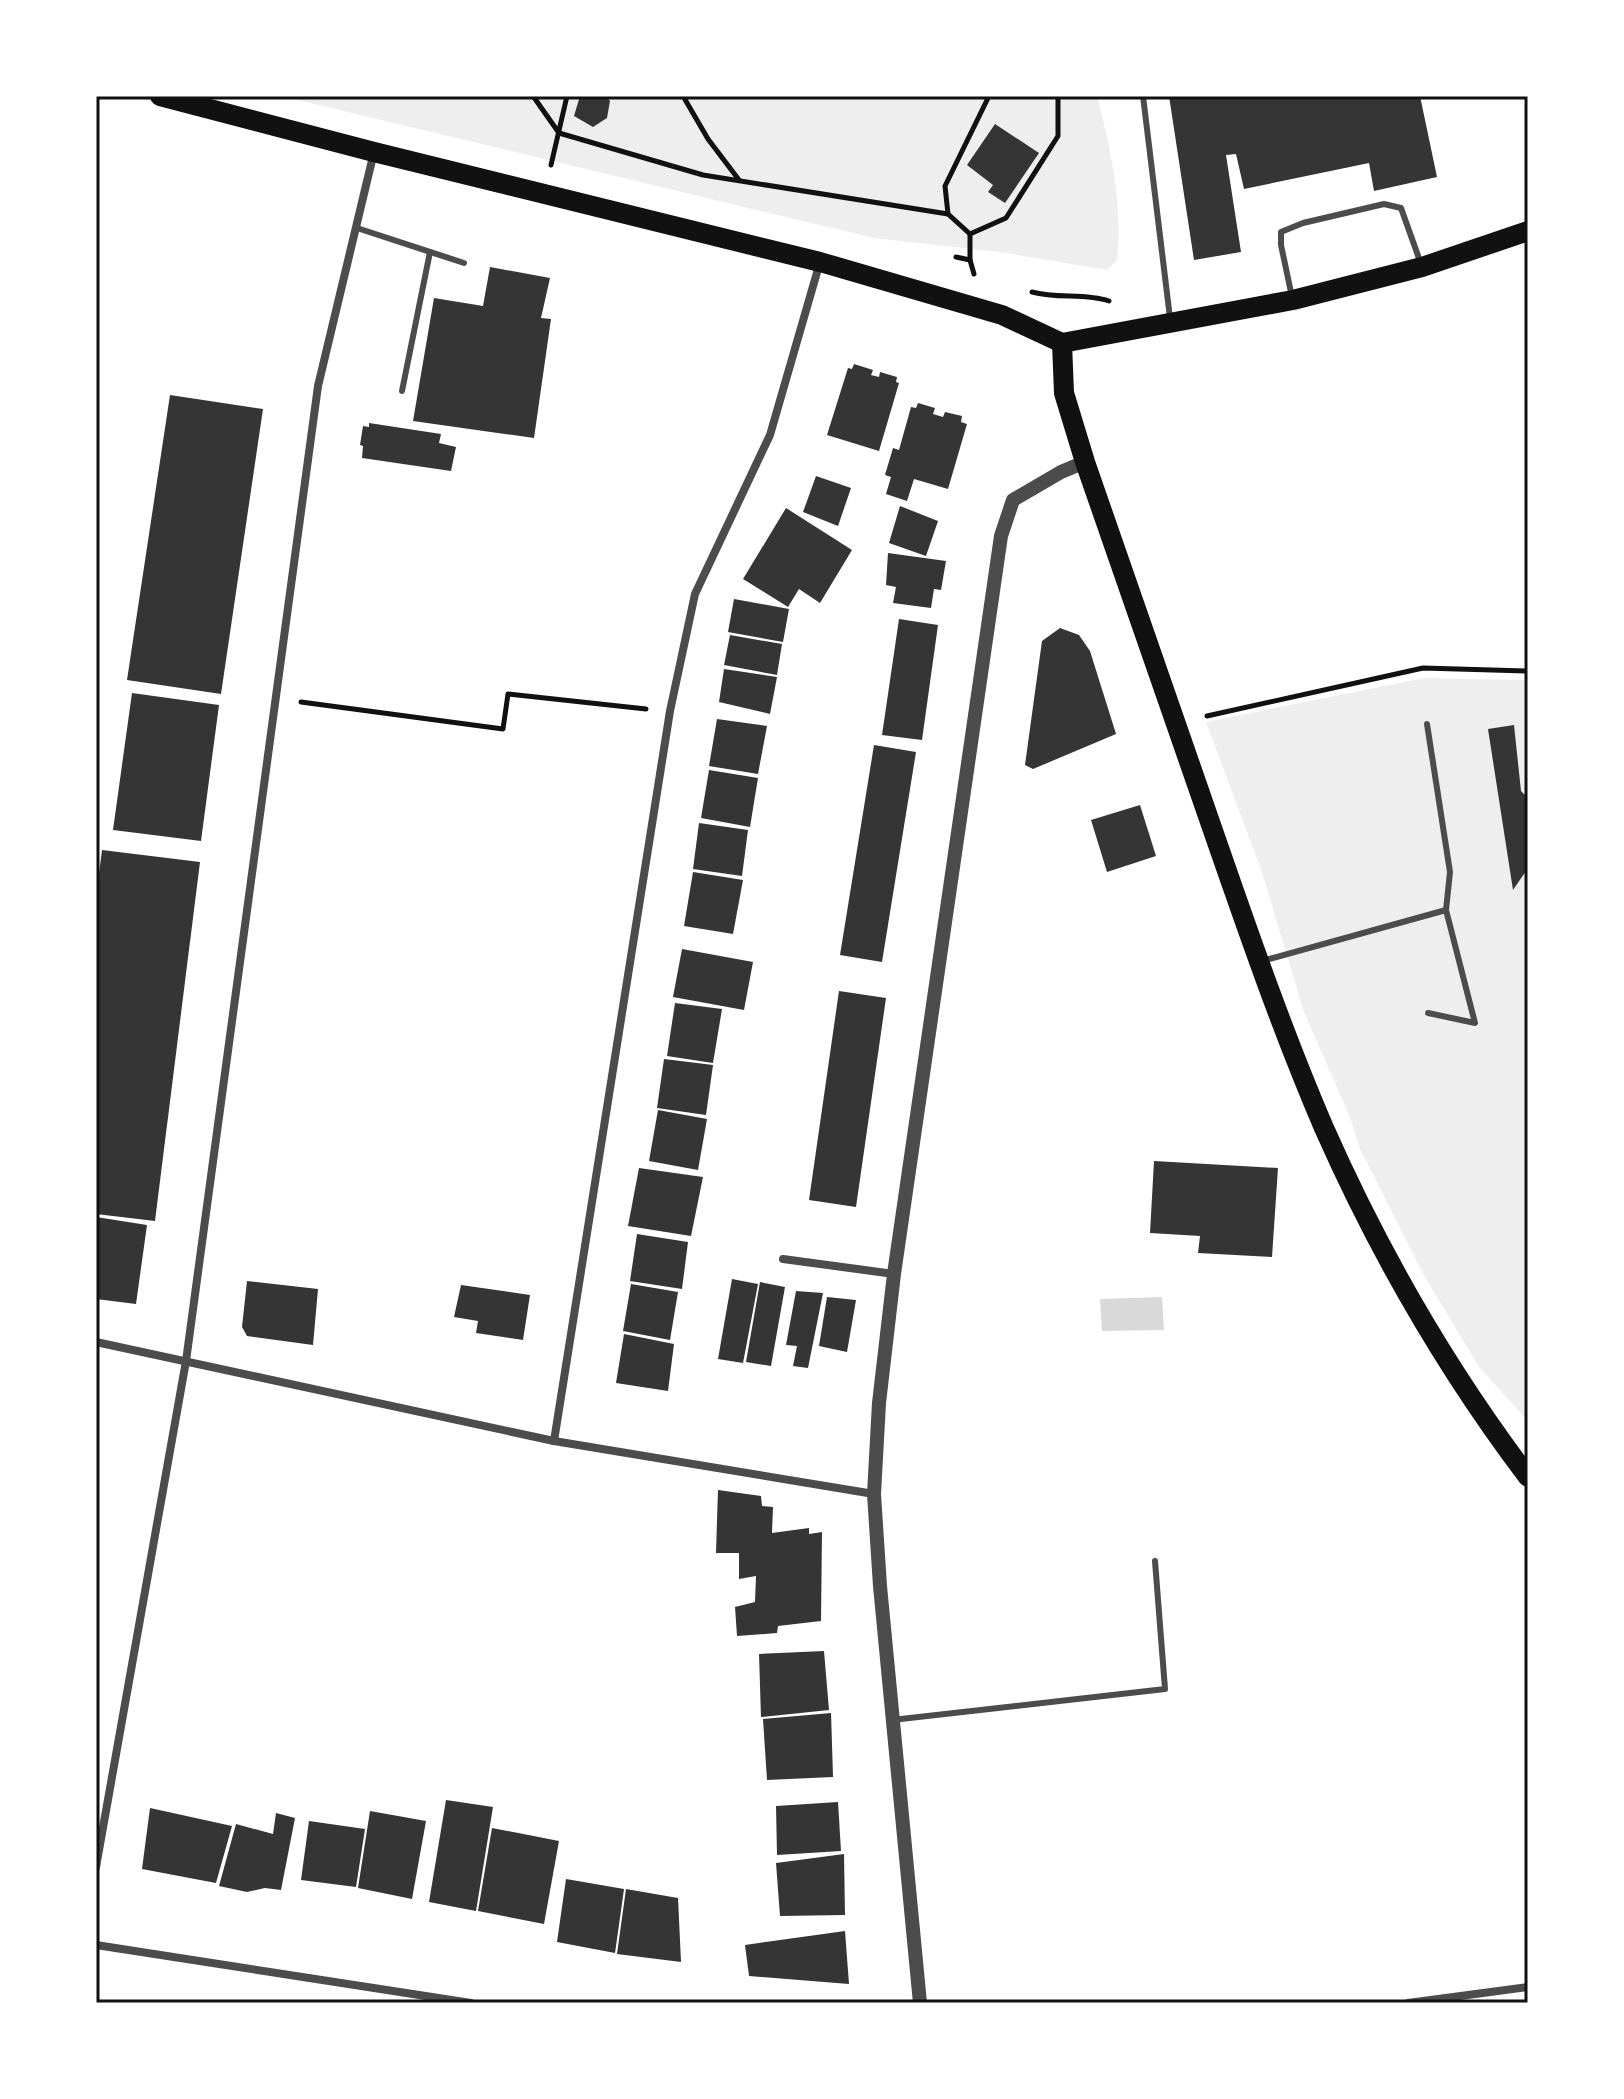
<svg xmlns="http://www.w3.org/2000/svg" width="1624" height="2099" font-family="Quicksand,sans-serif">
	<style>
		.green { fill: #eee }
		.water { fill: #d9d9d9 }
		.building { fill: #353535 }
		.lines { fill: none; stroke-linecap: round; stroke-linejoin: round }
		.path { stroke: #111; stroke-width: 5 }
		.service { stroke: #4c4c4c; stroke-width: 6 }
		.minor { stroke: #4c4c4c; stroke-width: 8 }
		.tertiary { stroke: #4c4c4c; stroke-width: 14 }
		.primary { stroke: #111; stroke-width: 20 }
		.neatline { fill: none; stroke: #111; stroke-width: 3 }
	</style>
	<rect width="100%" height="100%" fill="#fff"/>
	<!-- green -->
	<g class="green">
		<path d="M281,96H1097C1111,150 1123,205 1117,260L1107,270L1000,252L874,238Z"/>
		<polygon points="1424,678 1528,680 1528,1421 1479,1367 1425,1277 1360,1149 1350,1117 1304,1012 1262,872 1206,722"/>
	</g>
	<!-- water -->
	<polygon class="water" points="1162,1297 1164,1330 1102,1331 1100,1299"/>
	<!-- building -->
	<g class="building">
		<polygon points="580,96 606,96 610,101 607,118 593,127 574,116"/>
		<polygon points="1169,96 1420,96 1437,177 1374,191 1369,163 1244,189 1236,154 1226,155 1241,252 1194,260"/>
		<polygon points="995,124 1039,153 1005,203 988,192 993,185 967,165"/>
		<polygon points="490,267 550,278 541,318 551,319 534,438 413,421 434,298 483,306"/>
		<polygon points="854,364 873,370 871,375 879,377 880,372 897,377 896,382 899,383 879,451 827,435 848,368 852,369"/>
		<polygon points="170,395 263,409 221,694 127,680"/>
		<polygon points="918,403 935,408 933,414 943,417 945,412 962,416 961,422 967,424 948,489 914,479 907,501 886,494 891,477 885,475 893,448 899,450 911,407 916,408"/>
		<polygon points="369,423 441,434 439,443 456,447 451,471 362,458 363,446 360,445 363,426 369,427"/>
		<polygon points="816,476 851,488 838,526 803,512"/>
		<polygon points="900,506 938,521 926,556 889,543"/>
		<polygon points="786,508 852,550 820,603 799,589 788,607 743,579"/>
		<polygon points="888,553 946,561 941,590 934,589 931,608 893,603 896,587 886,585"/>
		<polygon points="734,599 789,609 783,642 728,632"/>
		<polygon points="899,619 938,625 922,740 882,735"/>
		<polygon points="1060,628 1079,635 1090,651 1116,734 1033,769 1025,765 1042,641"/>
		<polygon points="730,635 782,644 777,675 724,665"/>
		<polygon points="724,669 777,677 770,714 719,702"/>
		<polygon points="132,693 219,705 201,841 113,830"/>
		<polygon points="717,719 767,726 758,774 709,766"/>
		<polygon points="1514,725 1521,791 1528,798 1528,868 1513,890 1488,729"/>
		<polygon points="874,745 916,752 882,962 840,955"/>
		<polygon points="709,770 758,778 750,827 701,818"/>
		<polygon points="1140,805 1156,856 1107,872 1091,820"/>
		<polygon points="699,823 748,830 742,876 693,869"/>
		<polygon points="102,850 200,862 155,1221 96,1214 96,897"/>
		<polygon points="693,872 743,880 733,934 684,926"/>
		<polygon points="682,949 753,962 744,1010 673,997"/>
		<polygon points="839,991 886,998 856,1207 809,1200"/>
		<polygon points="675,1003 722,1009 713,1063 667,1056"/>
		<polygon points="664,1059 713,1065 706,1115 657,1108"/>
		<polygon points="658,1110 707,1119 698,1170 649,1161"/>
		<polygon points="1154,1161 1278,1168 1272,1257 1198,1253 1200,1236 1150,1233"/>
		<polygon points="639,1168 703,1177 691,1236 628,1226"/>
		<polygon points="96,1217 147,1225 136,1304 96,1299"/>
		<polygon points="637,1234 688,1242 682,1289 630,1281"/>
		<polygon points="732,1279 758,1284 743,1363 718,1359"/>
		<polygon points="247,1281 318,1289 313,1345 247,1336 242,1327"/>
		<polygon points="760,1282 785,1287 771,1366 746,1362"/>
		<polygon points="631,1284 678,1292 670,1340 623,1331"/>
		<polygon points="461,1285 530,1295 523,1340 476,1333 478,1321 454,1317"/>
		<polygon points="796,1291 823,1293 808,1368 793,1366 797,1346 786,1345"/>
		<polygon points="827,1297 856,1300 847,1352 819,1346"/>
		<polygon points="624,1334 674,1344 668,1391 616,1383"/>
		<polygon points="718,1490 761,1496 762,1506 773,1507 772,1533 809,1528 809,1534 822,1532 821,1621 778,1626 777,1633 737,1636 735,1607 755,1602 756,1576 739,1579 739,1553 716,1553"/>
		<polygon points="824,1651 829,1710 761,1717 759,1654"/>
		<polygon points="831,1713 833,1777 767,1780 763,1719"/>
		<polygon points="446,1800 493,1807 476,1911 429,1902"/>
		<polygon points="838,1802 841,1851 777,1855 776,1806"/>
		<polygon points="150,1808 232,1826 216,1883 142,1869"/>
		<polygon points="370,1811 426,1821 412,1899 358,1888"/>
		<polygon points="276,1813 295,1818 281,1890 265,1888 247,1892 219,1886 236,1824 273,1834"/>
		<polygon points="309,1821 365,1829 356,1887 301,1880"/>
		<polygon points="492,1828 559,1841 544,1924 478,1911"/>
		<polygon points="844,1854 845,1915 780,1916 776,1863"/>
		<polygon points="566,1879 624,1889 615,1953 557,1942"/>
		<polygon points="626,1889 678,1898 681,1962 617,1954"/>
		<polygon points="845,1931 849,1984 749,1976 745,1945"/>
	</g>
	<g class="lines">
		<!-- path -->
		<g class="path">
			<polyline points="533,96 559,133 703,175 948,214"/>
			<polyline points="683,96 708,139 739,180"/>
			<polyline points="551,165 567,96"/>
			<polyline points="970,234 1006,218 1058,136 1058,96"/>
			<polyline points="956,257 970,260"/>
			<polyline points="974,274 970,260 970,234 948,214 945,186 989,96"/>
			<path d="M1032,292C1058,299 1085,293 1109,301"/>
			<polyline points="301,702 503,729 508,694 646,709"/>
			<polyline points="1207,716 1423,668 1528,671"/>
		</g>
		<!-- service -->
		<g class="service">
			<polyline points="1143,96 1170,318"/>
			<polyline points="357,228 464,263"/>
			<polyline points="1292,297 1281,245 1281,232 1303,223 1384,204 1401,208 1421,264"/>
			<polyline points="402,391 430,252"/>
			<polyline points="1427,724 1450,872 1446,910"/>
			<polyline points="1262,961 1446,910 1475,1023 1428,1013"/>
			<polyline points="892,1720 1165,1689 1155,1561"/>
		</g>
		<!-- minor -->
		<g class="minor">
			<polyline points="783,1259 894,1274"/>
			<polyline points="96,1342 554,1441 874,1494"/>
			<polyline points="554,1441 670,711 695,594 770,435 820,262"/>
			<polyline points="96,1867 186,1361 318,386 374,152"/>
			<polyline points="96,1945 471,2003"/>
			<polyline points="1408,2003 1528,1987"/>
		</g>
		<!-- tertiary -->
		<polyline class="tertiary" points="920,2003 880,1586 874,1494 879,1403 894,1274 1001,536 1013,500 1061,472 1085,462"/>
		<!-- primary -->
		<g class="primary">
			<polyline points="160,96 374,152 820,262 1002,315 1062,343"/>
			<path d="M1062,343L1064,393L1085,462C1129,590 1174,717 1218,845C1251,940 1284,1035 1324,1128C1378,1250 1447,1370 1528,1477"/>
			<polyline points="1062,343 1293,300 1422,267 1528,231"/>
		</g>
	</g>
	<!-- border -->
	<rect width="1624" height="2099" fill="none" stroke="#ffffff" stroke-width="196"/>
	<rect x="98" y="98" width="1428" height="1903" class="neatline"/>
</svg>
